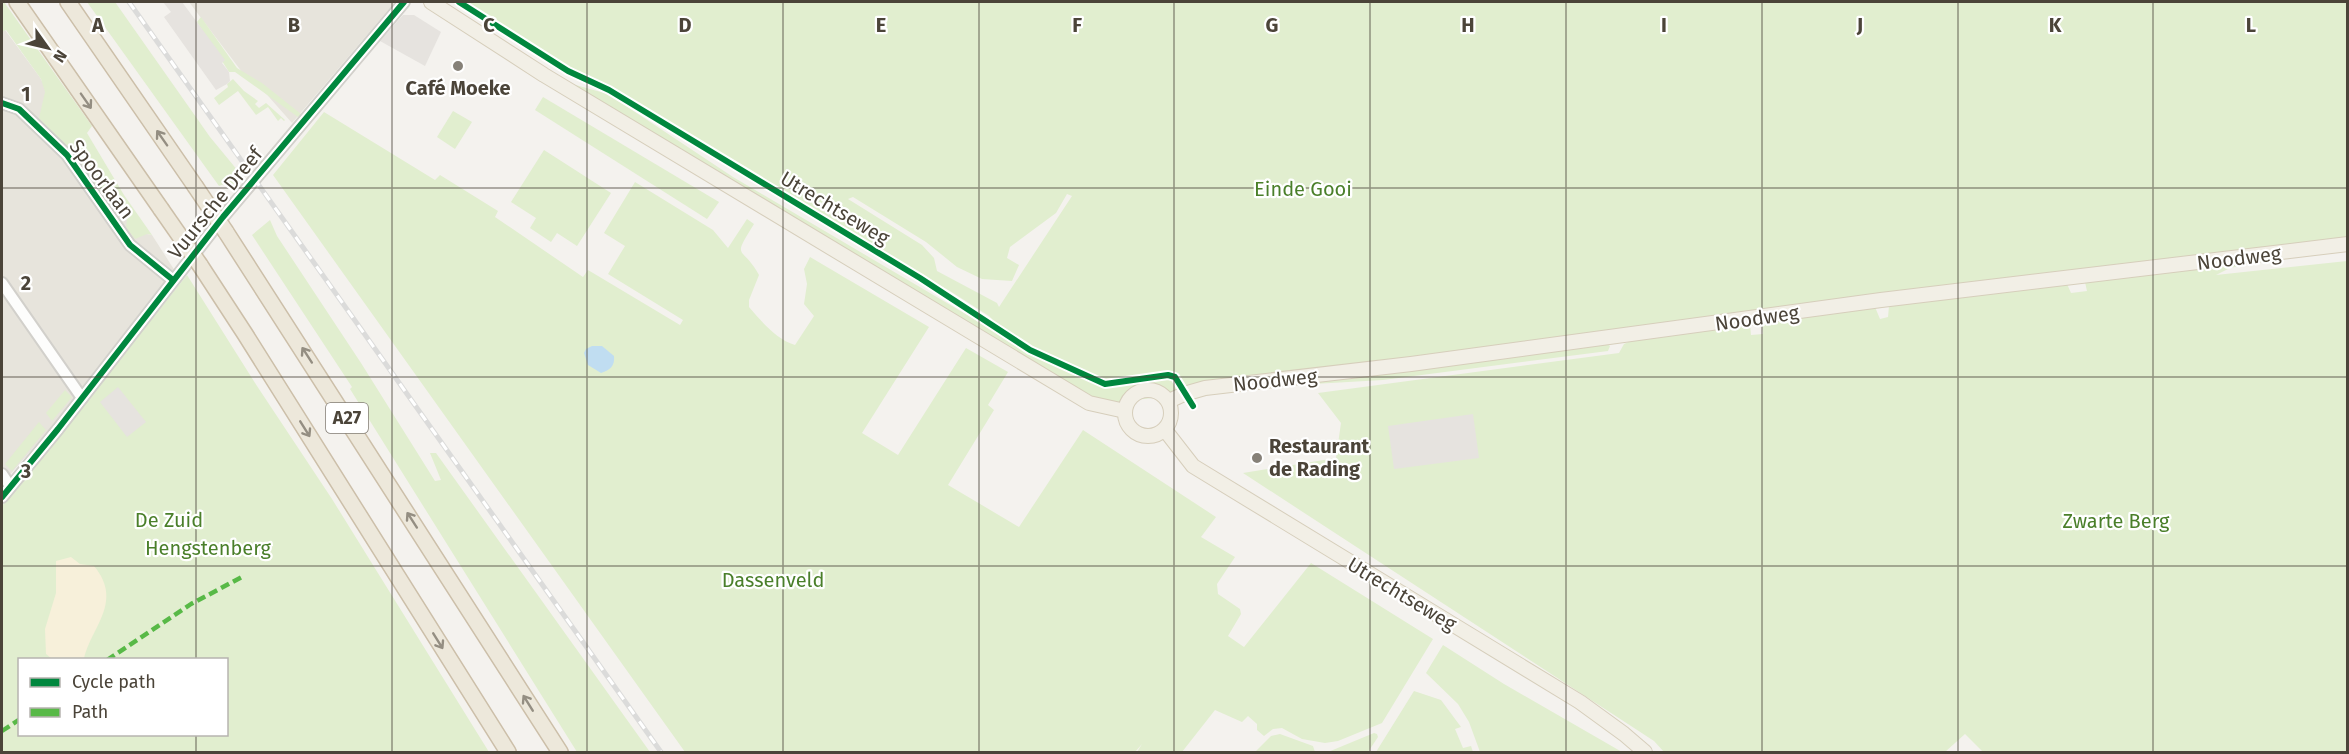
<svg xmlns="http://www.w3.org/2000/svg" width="2349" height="754" font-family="'Fira Sans',sans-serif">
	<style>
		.residential { fill: #e7e4dc }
		.green { fill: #e1eecf; fill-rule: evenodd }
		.sand { fill: #f7f0da }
		.parking { fill: #e6e3df }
		.water { fill: #c0ddf1 }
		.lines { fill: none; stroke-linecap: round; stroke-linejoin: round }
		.minor-casing { stroke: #d2d0cb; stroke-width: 14 }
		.major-casing { stroke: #d6cebb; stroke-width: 16 }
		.highway-casing { stroke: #ccbfa9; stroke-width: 18 }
		.minor { stroke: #fdfdfc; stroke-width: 10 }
		.major { stroke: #f2efe6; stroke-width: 14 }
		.highway { stroke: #ede8db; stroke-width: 15 }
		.rail-casing { stroke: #dbdbda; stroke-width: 5 }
		.rail { stroke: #fff; stroke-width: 3; stroke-dasharray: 9; stroke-linecap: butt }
		.highway-bridge-casing { stroke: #ccbfa9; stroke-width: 18; stroke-linecap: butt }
		.highway-bridge { stroke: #ede8db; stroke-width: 15 }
		.quiet { stroke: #58b947; stroke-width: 4.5; stroke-dasharray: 9 4.5; stroke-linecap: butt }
		.cycleway-casing { stroke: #fff; stroke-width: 10 }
		.cycleway { stroke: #00873e; stroke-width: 6 }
		.oneway { stroke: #948e82 }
		.grid { fill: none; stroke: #4b4439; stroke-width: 1.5; stroke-opacity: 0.55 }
		.poi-dot { fill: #868178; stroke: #fff; stroke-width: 2 }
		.labels { text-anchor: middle; stroke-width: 4.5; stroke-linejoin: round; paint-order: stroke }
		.shield { fill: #fff; stroke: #817c74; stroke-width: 1.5 }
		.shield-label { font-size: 18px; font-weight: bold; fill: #4b4439 }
		.poi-label { font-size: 20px; font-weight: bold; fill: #4b4439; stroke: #fff }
		.street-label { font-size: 20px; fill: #4b4439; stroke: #fff }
		.park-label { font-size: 20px; fill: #4a7f2a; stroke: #fff }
		.grid-label { font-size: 20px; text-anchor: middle; font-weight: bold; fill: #4b4439; stroke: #fff; stroke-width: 4.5; stroke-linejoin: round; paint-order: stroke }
	</style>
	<rect width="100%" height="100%" fill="#f4f2ee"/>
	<!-- residential -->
	<g class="residential">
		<polygon points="189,2 395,2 292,123 254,80 242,72"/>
		<polygon points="5,30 41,79 73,155 110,205 115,205 127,220 147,234 152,235 175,271 72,403 2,484 2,32"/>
	</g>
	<!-- green -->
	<g class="green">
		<polygon points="2,2 4,2 92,126 87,133 124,195 152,235 147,234 135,239 126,227 127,220 115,205 110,205 73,155 39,118 45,92 41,79 6,30 2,32"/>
		<polygon points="87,2 115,2 210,137 243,177 236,186 227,183 219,186"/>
		<path d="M461,2H2347V244L1082,407L979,338L983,331L862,260L572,84L608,94L733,177L986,326L992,319L989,316L950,291L833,226L610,86L586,79L568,70ZM1067,194L1072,196L999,307L997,303L937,271L934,258L922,245L848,199L853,197L926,242L957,267L982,279L1012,281L1019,265L1007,258L1010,247L1056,213Z"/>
		<polygon points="201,17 237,68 262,83 301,114 298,117 235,72 229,72 197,22"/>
		<polygon points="233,79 244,91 258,101 255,104 259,108 266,103 285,120 284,121 281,118 278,121 268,107 256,115 238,91 219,105 214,98 228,87 227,84"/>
		<polygon points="543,97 719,202 707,219 535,110"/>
		<polygon points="453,111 472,122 455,149 437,137"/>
		<path d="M324,112L435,180L440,175L498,211L495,217L583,277L588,270L680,325L683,320L608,274L625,246L604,233L635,182L713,230L728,248L747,219L754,224C731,261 742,244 759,275L749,300V307C762,322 776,339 795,345L814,316L804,304L807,284L804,269L810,257L929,327L862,433L898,455L966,348L1008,372L988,405L994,410L948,485L1019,527L1083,430L1216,517L1201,537L1235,557L1217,584L1218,594L1240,609L1241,614L1228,636L1244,647L1311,563L1433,639L1382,723L1338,741L1325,743L1302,739L1282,728L1273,729L1264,736L1257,730V724L1248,716L1242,722L1215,710L1182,752H1137L1142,744L1135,752H685L273,175Z"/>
		<polygon points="544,150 611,193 577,246 557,233 551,242 530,228 536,218 511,202"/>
		<polygon points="270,220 277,236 361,363 435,481 441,480 430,453 436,453 650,752 577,752 350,389 352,387 252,235"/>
		<polygon points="2274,259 2230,268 2216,275 2347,261 2347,752 1983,752 1965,734 1945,752 1664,752 1654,741 1243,473 1336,458 1341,423 1318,393 1619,353 1624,344 1633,340 1750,324 1751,335 1763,334 1762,323 1875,307 1880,319 1888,317 1889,306 2067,284 2071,293 2087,291 2085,282"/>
		<path d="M187,275L257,386L332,499L489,752H2V506ZM20,660H226V734H20Z"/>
		<polygon points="1607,344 1610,346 1608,351 1383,380 1263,387"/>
		<polygon points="65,390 72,397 52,421 46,413"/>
		<polygon points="39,422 46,430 12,471 5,464"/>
		<polygon points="1443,645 1504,684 1622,752 1480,752 1469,722 1458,704 1426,673"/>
		<polygon points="1414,691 1441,700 1461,727 1455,729 1463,748 1471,746 1473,752 1376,752"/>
		<polygon points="1374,733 1377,734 1378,737 1368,752 1328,752"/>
		<polygon points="1280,734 1313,746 1315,752 1255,752 1271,736"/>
	</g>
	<!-- sand -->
	<path class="sand" d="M71,557L80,564L94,566C124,602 91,627 84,659H52L46,654L45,629L56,593V561Z"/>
	<!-- parking -->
	<g class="parking">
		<polygon points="163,2 182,2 225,60 222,63 229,72 230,81 227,84 216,90 164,17 171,12"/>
		<polygon points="403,15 414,15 441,32 425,66 380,41"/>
		<polygon points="118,387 146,422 127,437 100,402"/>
		<polygon points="1473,414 1479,458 1394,469 1388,426"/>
	</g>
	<!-- water -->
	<path class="water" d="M592,346H602L614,356C615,366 610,370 601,373L588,365L584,353L586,349Z"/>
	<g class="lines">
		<defs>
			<g id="minor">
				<polyline points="2,103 19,109 67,155 130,245 173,280"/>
				<polyline points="2,283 82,398"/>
				<polyline points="2,474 10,486"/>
				<polyline points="2,497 58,429 223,217 404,2"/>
			</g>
			<g id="major">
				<polyline points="431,2 544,75 1089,403 1125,411"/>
				<circle cx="1148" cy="413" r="23"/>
				<polyline points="1169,401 1184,394 1205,388 1411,364 1881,300 2348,244"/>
				<polyline points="1165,430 1193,466 1580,702 1624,734 1645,752"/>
			</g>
			<g id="highway">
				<polyline points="17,2 161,209"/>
				<polyline points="68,2 195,186"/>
				<polyline points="226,232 560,752"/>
				<polyline points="200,265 245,334 508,752"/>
			</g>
		</defs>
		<!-- minor casing -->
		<use href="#minor" class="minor-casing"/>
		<!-- major casing -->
		<use href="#major" class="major-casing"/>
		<!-- highway casing -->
		<use href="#highway" class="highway-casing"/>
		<!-- minor -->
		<use href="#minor" class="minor"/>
		<!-- major -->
		<use href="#major" class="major"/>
		<!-- highway -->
		<use href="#highway" class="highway"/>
		<defs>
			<polyline id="rail" points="129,2 661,752"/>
		</defs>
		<!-- rail casing -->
		<use href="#rail" class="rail-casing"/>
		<!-- rail -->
		<use href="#rail" class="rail"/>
		<defs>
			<g id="highway-bridge">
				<polyline points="195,186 226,232"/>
				<polyline points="161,209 200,265"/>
			</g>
		</defs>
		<!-- highway-bridge casing -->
		<use href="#highway-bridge" class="highway-bridge-casing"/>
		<!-- highway-bridge -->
		<use href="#highway-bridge" class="highway-bridge"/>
		<!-- quiet -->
		<g class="quiet">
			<polyline points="107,660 191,604 242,577"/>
			<polyline points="2,731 20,719"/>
		</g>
		<defs>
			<g id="cycleway">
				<polyline points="459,2 568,71 609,90 920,278 1030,350 1105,384 1168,375 1175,377 1193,406"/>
				<polyline points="2,103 19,109 67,155 130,245 173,280"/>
				<polyline points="2,497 58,429 223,217 404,2"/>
			</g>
		</defs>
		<!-- cycleway casing -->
		<use href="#cycleway" class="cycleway-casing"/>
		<!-- cycleway -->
		<use href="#cycleway" class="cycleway"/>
	</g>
	<!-- one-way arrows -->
	<defs><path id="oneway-shaft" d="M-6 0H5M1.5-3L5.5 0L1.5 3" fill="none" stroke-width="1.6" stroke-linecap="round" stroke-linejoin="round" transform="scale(1.5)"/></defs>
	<g class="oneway">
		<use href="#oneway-shaft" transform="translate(86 101) rotate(55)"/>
		<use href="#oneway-shaft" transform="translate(162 138) rotate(-125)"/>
		<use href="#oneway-shaft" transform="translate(307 355) rotate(-123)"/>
		<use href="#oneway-shaft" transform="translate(305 429) rotate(58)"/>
		<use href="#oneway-shaft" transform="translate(412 520) rotate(-123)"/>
		<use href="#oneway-shaft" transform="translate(438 641) rotate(58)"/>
		<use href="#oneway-shaft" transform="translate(528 703) rotate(-122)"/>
	</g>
	<!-- grid -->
	<path class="grid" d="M196,2V660M392,2V752M587,2V752M783,2V752M979,2V752M1174,2V752M1370,2V752M1566,2V752M1762,2V752M1958,2V752M2153,2V752M2,188H2348M2,377H2348M2,566H2348M196,734V752"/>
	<!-- markers -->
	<g class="poi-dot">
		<circle cx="458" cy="66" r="6"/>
		<circle cx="1257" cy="458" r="6"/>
	</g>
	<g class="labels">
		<!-- shield labels -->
		<rect class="shield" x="326" y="403" width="42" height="30" rx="4.5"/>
		<g class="shield-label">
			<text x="347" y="424">A27</text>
		</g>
		<!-- poi labels -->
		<g class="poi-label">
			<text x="458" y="95">Café Moeke</text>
			<text x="1269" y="453" text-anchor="start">Restaurant<tspan x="1269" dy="23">de Rading</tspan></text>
		</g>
		<!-- street labels -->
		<g class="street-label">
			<text transform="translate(102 179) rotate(53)" y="7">Spoorlaan</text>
			<text transform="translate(215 203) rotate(-51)" y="7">Vuursche Dreef</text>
			<text transform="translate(835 208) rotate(31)" y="7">Utrechtseweg</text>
			<text transform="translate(2239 258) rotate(-7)" y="7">Noodweg</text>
			<text transform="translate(1757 318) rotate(-8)" y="7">Noodweg</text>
			<text transform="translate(1275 380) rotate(-6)" y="7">Noodweg</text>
			<text transform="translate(1402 594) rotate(31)" y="7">Utrechtseweg</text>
		</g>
		<!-- park labels -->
		<g class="park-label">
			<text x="1303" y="196">Einde Gooi</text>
			<text x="169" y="527">De Zuid</text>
			<text x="2116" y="528">Zwarte Berg</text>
			<text x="208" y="555">Hengstenberg</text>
			<text x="773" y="587">Dassenveld</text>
		</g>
	</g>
	<g class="grid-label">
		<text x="98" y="32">A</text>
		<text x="294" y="32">B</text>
		<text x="489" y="32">C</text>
		<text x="685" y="32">D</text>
		<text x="881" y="32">E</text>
		<text x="1077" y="32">F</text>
		<text x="1272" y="32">G</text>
		<text x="1468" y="32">H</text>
		<text x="1664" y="32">I</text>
		<text x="1860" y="32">J</text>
		<text x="2055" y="32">K</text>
		<text x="2251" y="32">L</text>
		<text x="26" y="101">1</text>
		<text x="26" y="290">2</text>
		<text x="26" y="478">3</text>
	</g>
	<!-- border -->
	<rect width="2349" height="754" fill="none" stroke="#4b4439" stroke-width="6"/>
	<!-- legend -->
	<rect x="18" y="658" width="210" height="78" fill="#ffffff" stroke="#b7b4b0" stroke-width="1.5"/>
	<rect x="30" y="678" width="30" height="9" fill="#00873e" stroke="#b7b4b0" stroke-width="1.5"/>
	<text x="72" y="688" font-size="18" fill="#4b4439">Cycle path</text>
	<rect x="30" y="708" width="30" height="9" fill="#58b947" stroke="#b7b4b0" stroke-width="1.5"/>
	<text x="72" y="718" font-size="18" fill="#4b4439">Path</text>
	<!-- north arrow -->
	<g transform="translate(48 48) rotate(124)" stroke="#ffffff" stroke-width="4.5" paint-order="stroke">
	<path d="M0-4.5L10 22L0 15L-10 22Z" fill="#4b4439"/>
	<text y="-9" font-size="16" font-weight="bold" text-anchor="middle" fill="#4b4439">N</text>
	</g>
</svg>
